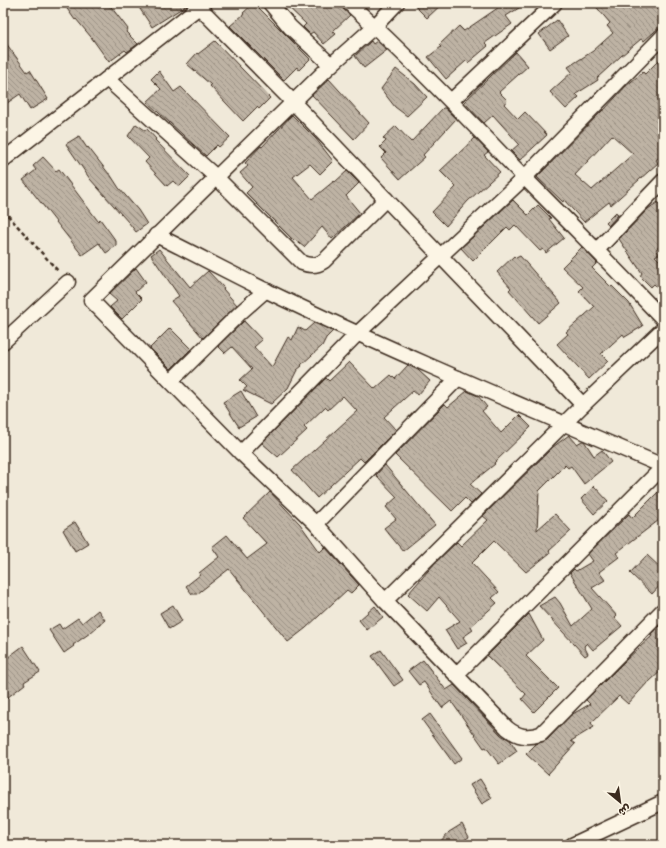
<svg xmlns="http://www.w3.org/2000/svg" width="666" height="848" font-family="Sriracha,'Playpen Sans Arabic',sans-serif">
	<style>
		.building { fill: url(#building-back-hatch); stroke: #3b2a1e; fill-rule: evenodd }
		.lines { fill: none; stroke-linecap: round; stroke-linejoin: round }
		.minor-casing { stroke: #3b2a1e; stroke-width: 17 }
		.path { stroke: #3b2a1e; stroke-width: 2.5; stroke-dasharray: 4 3; stroke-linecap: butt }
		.minor { stroke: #fcf5e5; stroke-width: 14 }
	</style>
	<defs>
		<pattern id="building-back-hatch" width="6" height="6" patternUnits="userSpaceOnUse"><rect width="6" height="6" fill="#beb3a4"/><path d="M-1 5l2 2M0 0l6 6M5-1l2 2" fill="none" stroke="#9c9285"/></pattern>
	</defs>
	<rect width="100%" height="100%" fill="#f0e9d9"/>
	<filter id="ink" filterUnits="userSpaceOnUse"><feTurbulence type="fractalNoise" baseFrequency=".025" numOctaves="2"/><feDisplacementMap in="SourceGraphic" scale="8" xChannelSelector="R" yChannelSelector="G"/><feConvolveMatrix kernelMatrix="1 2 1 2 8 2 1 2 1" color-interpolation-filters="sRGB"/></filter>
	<g filter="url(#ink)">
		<!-- building -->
		<g class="building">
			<polygon points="63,3 108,3 128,29 126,32 138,44 127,52 125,50 109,62 91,37 76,19 75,20"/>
			<polygon points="136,3 187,3 187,5 152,27"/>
			<polygon points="254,3 310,59 299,70 297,67 284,80 230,26 244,14 243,13"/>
			<polygon points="284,3 341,3 343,9 350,15 333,31 336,34 324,44 313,32 310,34 303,27 306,24"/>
			<polygon points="412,3 443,3 427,18"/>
			<polygon points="505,3 527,3 506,16 512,24 485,43 488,46 468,63 466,61 446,79 428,57 441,47 439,45 459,26 464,31"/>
			<polygon points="593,3 663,3 663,6 657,11 663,17 663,24 644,41 641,39 621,56 597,78 598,80 576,94 579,97 566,109 550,92 572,72 568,67 593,51 613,33 607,26 610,23"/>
			<polygon points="557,20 568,36 550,49 539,34"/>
			<polygon points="3,39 27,72 30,70 48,99 30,110 20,94 3,106"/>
			<polygon points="215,41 270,98 259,109 257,107 243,121 210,86 211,85 187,64 197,53 198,54"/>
			<polygon points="371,41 373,44 377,41 387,50 364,68 355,56"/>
			<polygon points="516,52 528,66 499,92 507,100 504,104 518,119 525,112 547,135 520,160 511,151 519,144 493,115 484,123 464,102"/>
			<path d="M663,56V154L656,160L658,163L611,205L609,202L584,222L564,200L563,202L537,177L603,110H604L626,86L643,72L645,74ZM612,135L633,154L592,190L575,175Z"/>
			<polygon points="396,69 415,84 427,97 407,116 395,107 381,89"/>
			<polygon points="159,71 174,92 181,87 230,137 219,147 217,145 206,156 147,102 161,89 151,79"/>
			<polygon points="329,79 369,123 354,139 312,95"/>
			<polygon points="443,108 445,108 456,119 423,155 425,157 400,179 381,158 386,153 380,147 386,141 383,138 396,126 411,142"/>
			<polygon points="292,115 316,139 333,161 320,174 310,164 293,177 312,199 334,181 335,182 347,171 359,183 346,196 360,213 332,239 322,227 304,247 295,240 294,241 246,193 252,187 240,173 248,166 245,163 261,146 262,147"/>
			<polygon points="136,124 145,130 147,129 156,139 155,140 190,176 179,187 173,181 167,186 145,162 149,158 128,136"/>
			<polygon points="79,136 87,148 88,147 109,174 110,174 119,188 138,210 147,224 136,232 129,223 90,179 66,144"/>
			<polygon points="475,138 488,152 484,155 500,172 468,201 446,226 432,212 456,187 440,171"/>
			<polygon points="43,157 56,171 59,169 98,221 100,219 116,241 116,246 106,253 99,243 82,255 23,180 36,170 33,166"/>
			<polygon points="513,200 528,215 538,205 551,218 549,219 564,238 546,253 543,249 540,251 515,225 510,230 507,227 473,261 461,248"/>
			<polygon points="658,202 663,209 663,244 656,249 659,254 655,256 663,264 663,293 654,284 651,287 640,276 642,273 619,239 648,209"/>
			<polygon points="616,212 618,215 609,225 606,222"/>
			<polygon points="582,247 597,263 592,268 611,287 612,286 629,303 643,326 625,337 623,334 601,354 608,361 589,379 557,344 568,334 566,332 594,307 579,291 583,287 562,267"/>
			<polygon points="159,249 190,287 208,271 224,288 223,289 237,305 203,338 171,301 179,296 151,255"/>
			<polygon points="514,256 516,258 520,256 561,303 538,323 509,290 511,288 497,272"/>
			<polygon points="136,268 146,282 135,292 142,299 122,319 110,307 117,301 109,294"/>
			<polygon points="244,321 262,340 254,347 272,367 288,337 292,340 298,327 305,331 314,323 333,331 326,338 322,346 301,365 302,366 297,370 288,388 271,404 243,390 247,387 240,380 252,369 232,347 225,353 218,346"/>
			<polygon points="170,328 191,349 171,369 150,348"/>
			<polygon points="349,362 375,389 391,375 395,379 408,365 418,370 430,381 418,395 413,391 384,417 396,430 364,462 360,458 317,498 292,470 357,411 343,396 328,410 325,407 304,427 307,430 278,457 262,443 326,378 329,381"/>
			<polygon points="241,391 256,417 239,427 223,402"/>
			<polygon points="467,391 478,396 487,407 482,411 501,433 519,415 531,427 494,463 495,464 470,484 481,494 471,504 465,498 452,511 395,455 439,410 445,404 448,407"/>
			<polygon points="569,435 577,444 582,441 584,441 594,456 602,450 611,462 584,484 571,466 568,468 565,465 539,491 537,530 555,514 571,531 549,551 550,553 526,572 494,541 472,563 499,592 492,598 497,603 471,626 473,630 463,637 467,643 457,649 445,630 460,621 439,597 427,611 408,594 435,563 457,542 461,546 488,520 483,516 553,447"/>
			<polygon points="385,465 435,525 403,551 384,528 396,519 386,507 397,497 376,475"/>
			<polygon points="594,486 608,501 594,514 581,499"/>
			<polygon points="663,487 663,517 616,553 619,557 599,572 605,580 592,588 617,616 615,618 622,626 593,650 587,643 584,646 588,654 585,656 539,606 555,597 560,603 573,626 592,609 570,573 574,569 576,571 593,561 588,554 628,515 629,514 632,518"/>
			<polygon points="270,492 300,524 320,552 325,547 359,585 351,593 347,590 306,628 288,642 229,569 197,594 192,594 186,586 200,575 199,573 219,557 212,547 227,535 247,559 267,544 243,518"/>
			<polygon points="75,522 88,543 75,551 63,530"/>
			<polygon points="647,555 663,570 663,582 652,594 630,573"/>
			<polygon points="173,605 182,621 169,629 160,613"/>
			<polygon points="375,606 383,617 367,630 359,620"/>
			<polygon points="98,610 105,620 90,633 73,645 74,646 64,653 49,630 59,624 62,629 78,618 82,623"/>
			<polygon points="529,614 543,640 526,656 558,688 534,712 522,699 526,694 487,656"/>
			<polygon points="663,622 663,669 649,682 648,682 628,704 619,696 591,723 594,727 571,741 575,744 548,774 526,754 536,744 547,740 571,715 590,704 586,700 626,660 652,636 651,634"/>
			<polygon points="23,646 40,672 24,682 25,684 3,701 3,661"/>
			<polygon points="381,650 403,680 394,686 372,656"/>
			<polygon points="423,660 446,690 454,685 501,735 510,740 517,751 499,764 486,747 484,748 451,701 442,708 424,682 419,685 408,671"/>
			<polygon points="430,714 462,758 454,764 422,720"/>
			<polygon points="480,779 492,798 482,804 470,785"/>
			<polygon points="462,824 469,837 456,845 437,845 449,832"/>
		</g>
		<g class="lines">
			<defs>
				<g id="minor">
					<polyline points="195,3 293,102 583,405"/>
					<polyline points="270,3 290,27 331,65"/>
					<path d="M349,3C409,57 465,116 521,174C569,222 616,270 663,319"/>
					<path d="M397,3L375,26L331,65L91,300L241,453L316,524L385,601L507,728C518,737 527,738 541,734L663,610"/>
					<path d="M107,79L216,177L302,263C310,266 317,266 324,261L386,199"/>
					<polyline points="451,101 555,3"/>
					<polyline points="3,160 204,3"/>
					<path d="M156,235C193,253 228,272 265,290C395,353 530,409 663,466"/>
					<polyline points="597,250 663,181"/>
					<polyline points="3,342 68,282"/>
					<polyline points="171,381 240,313 266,290"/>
					<polyline points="241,453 358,333 525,177 663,36"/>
					<polyline points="316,524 458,378"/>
					<polyline points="385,601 583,405 663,329"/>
					<polyline points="456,675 663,467"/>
					<polyline points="572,845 663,802"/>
				</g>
			</defs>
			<!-- minor casing -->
			<use href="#minor" class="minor-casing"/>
			<!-- path -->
			<polyline class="path" points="3,210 59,272"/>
			<!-- minor -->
			<use href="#minor" class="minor"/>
		</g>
	</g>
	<!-- margin -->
	<rect width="666" height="848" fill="none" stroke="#fcf5e5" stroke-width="16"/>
	<rect x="8" y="8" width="650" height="832" fill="none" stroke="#3b2a1e" stroke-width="1.5" filter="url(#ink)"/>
	<!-- north arrow -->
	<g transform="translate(620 802) rotate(151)" stroke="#fcf5e5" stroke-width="3" paint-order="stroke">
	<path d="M0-3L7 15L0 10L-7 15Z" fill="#3b2a1e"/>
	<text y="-6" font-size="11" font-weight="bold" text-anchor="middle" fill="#3b2a1e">ش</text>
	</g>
</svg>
